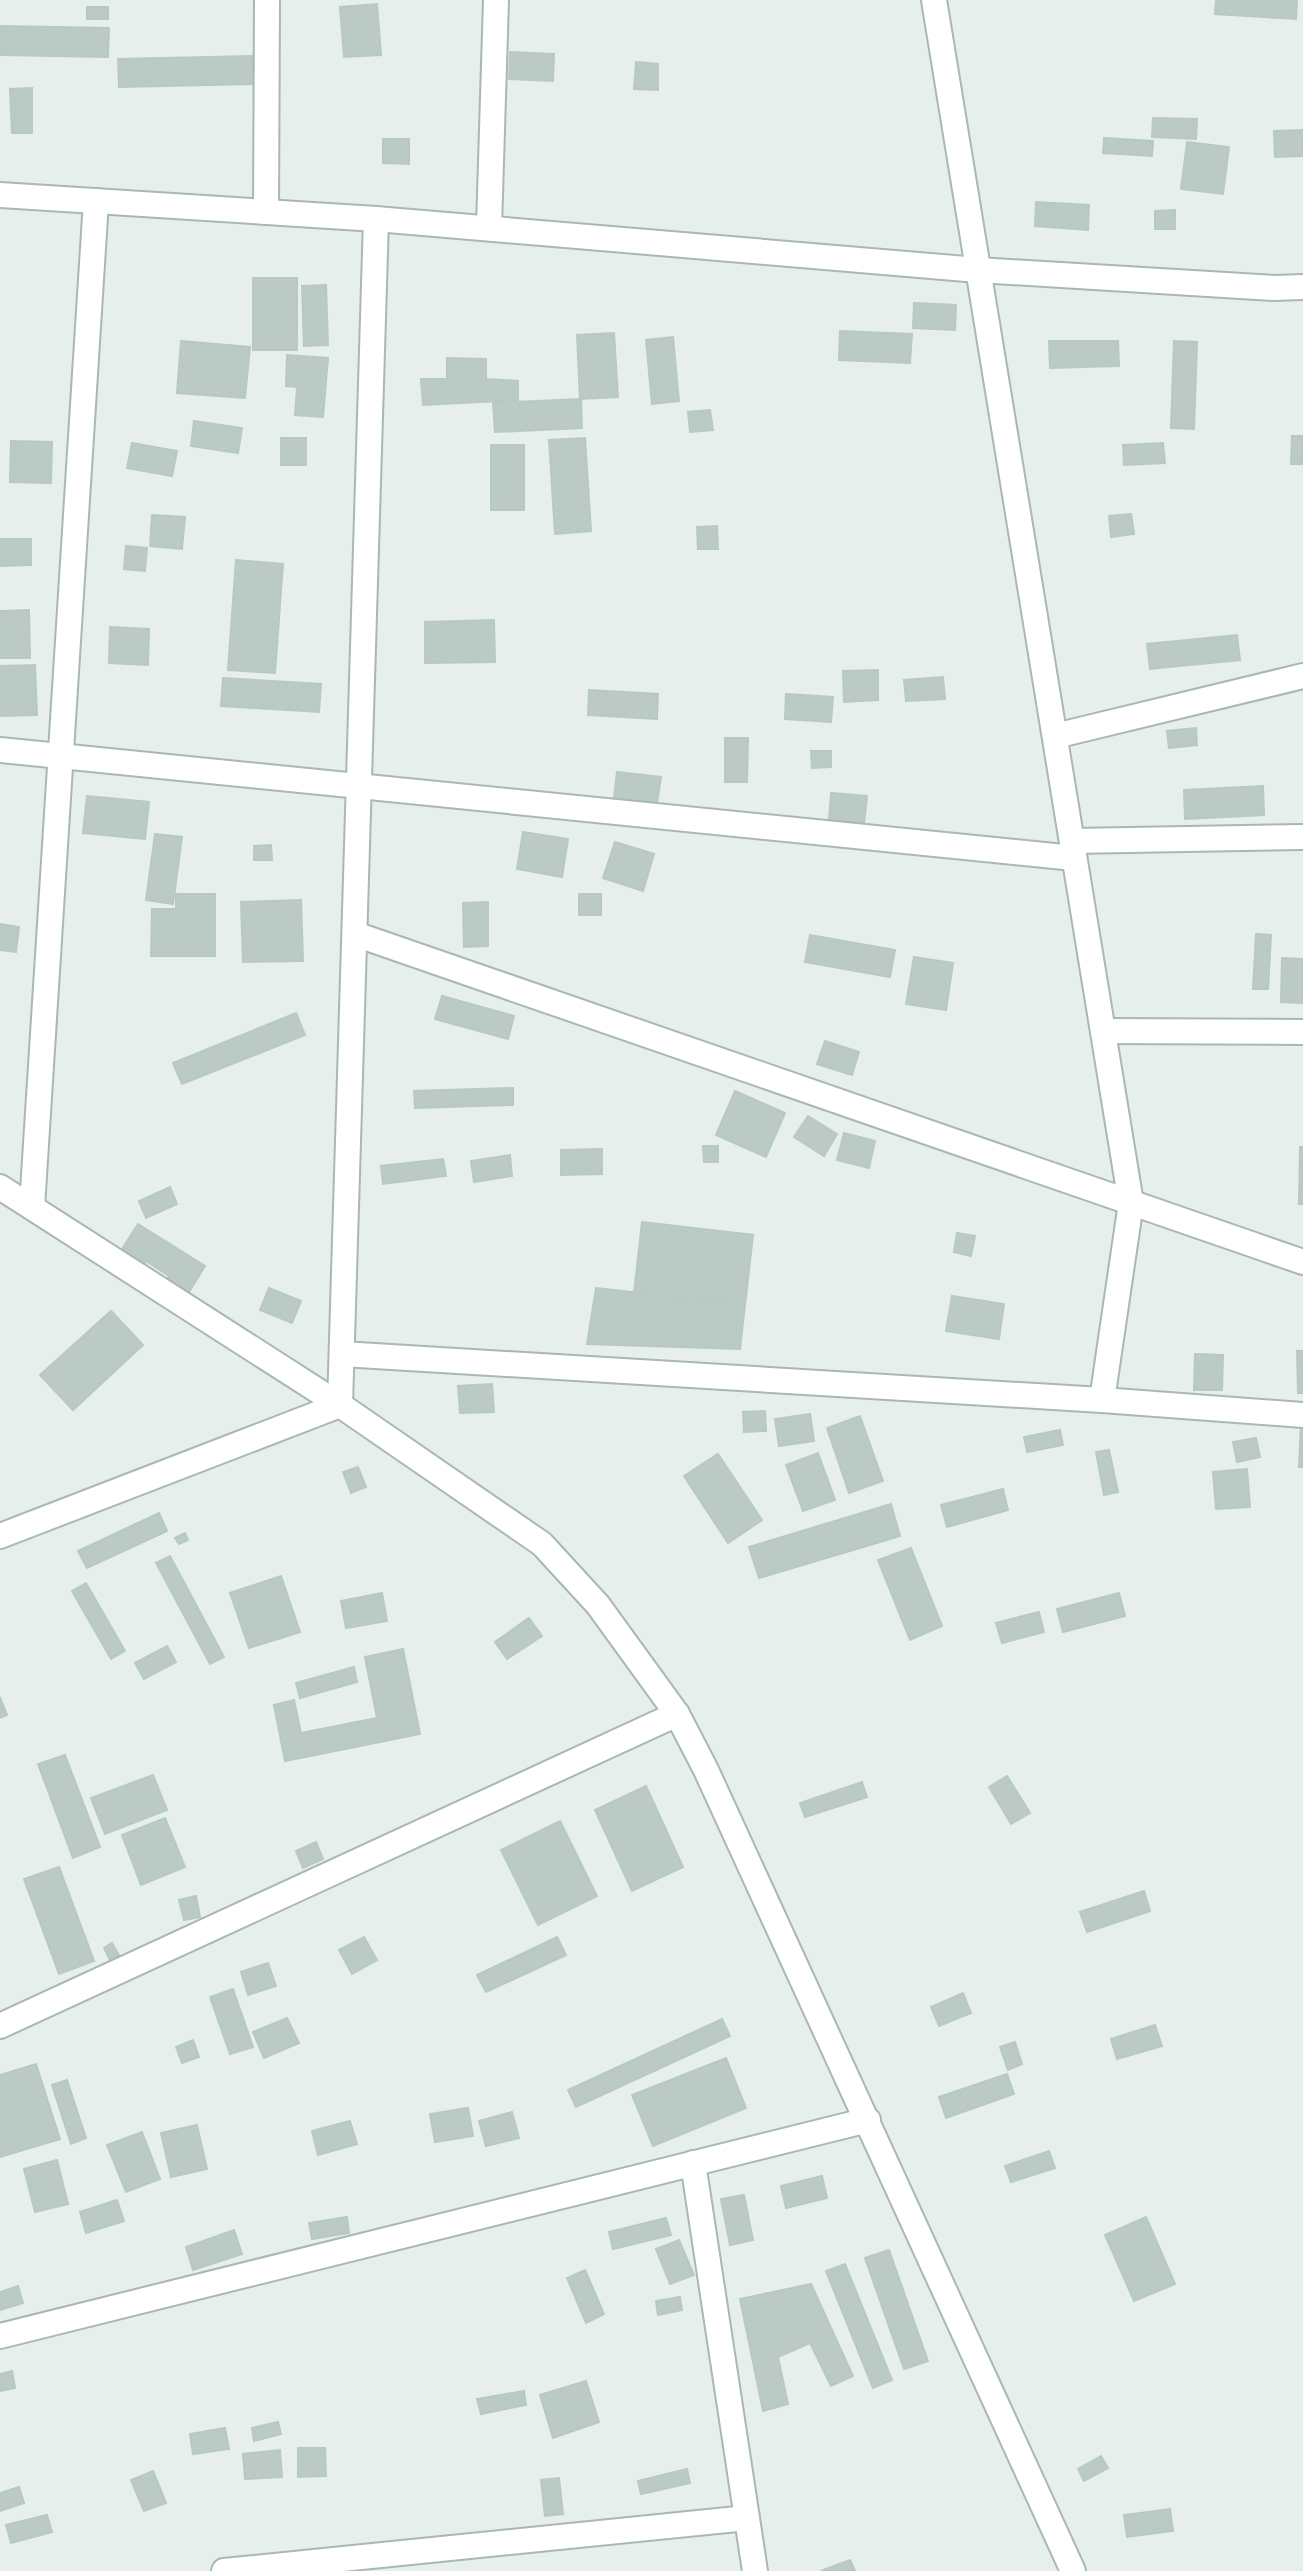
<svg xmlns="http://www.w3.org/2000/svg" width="1303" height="2571" font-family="'Exo 2',sans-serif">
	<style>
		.building { fill: #bbcac4; stroke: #b8c9c2; stroke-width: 2 }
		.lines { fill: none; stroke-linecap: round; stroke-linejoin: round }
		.minor-casing { stroke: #a8b8b2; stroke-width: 28 }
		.minor { stroke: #fff; stroke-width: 24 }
	</style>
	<rect width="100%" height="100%" fill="#e6efeb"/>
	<!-- building -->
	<g class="building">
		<polygon points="1216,0 1297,0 1296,19 1215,14"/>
		<polygon points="377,4 381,55 344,57 340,7"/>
		<rect x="87" y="7" width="21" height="12"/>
		<polygon points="0,26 109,28 108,57 0,55"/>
		<polygon points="510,52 554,54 553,81 509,79"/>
		<polygon points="253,56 253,84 119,87 118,59"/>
		<polygon points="636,62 658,64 658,90 634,89"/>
		<polygon points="32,88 32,133 12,133 10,89"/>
		<polygon points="1153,118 1197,119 1196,139 1152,137"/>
		<polygon points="1303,130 1303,156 1275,157 1274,131"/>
		<polygon points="1104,138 1153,141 1152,156 1103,153"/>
		<polygon points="383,139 409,139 409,164 383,163"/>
		<polygon points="1187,142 1229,147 1223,194 1181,189"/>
		<polygon points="1036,202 1089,205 1088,230 1035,226"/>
		<polygon points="1175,210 1175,229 1155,229 1155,211"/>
		<rect x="253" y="278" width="44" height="72"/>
		<polygon points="326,285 328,345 304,346 302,286"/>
		<polygon points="914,303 956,305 955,330 913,328"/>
		<polygon points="840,331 912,334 910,363 839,360"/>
		<polygon points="614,333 618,397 580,399 577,335"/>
		<polygon points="673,337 679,401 652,404 646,340"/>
		<polygon points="181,341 250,347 245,398 177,393"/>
		<polygon points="1049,341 1118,341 1119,366 1050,368"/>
		<polygon points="1174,341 1197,342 1194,429 1171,428"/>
		<polygon points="287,355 328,358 323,417 295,415 297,387 286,386"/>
		<polygon points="447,358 486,359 486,379 518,381 518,400 423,405 421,379 447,379"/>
		<polygon points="581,399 582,428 495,432 493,403"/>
		<polygon points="710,410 713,430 690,432 688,412"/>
		<polygon points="194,421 242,428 238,453 191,446"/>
		<polygon points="1292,436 1303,436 1303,464 1291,464"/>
		<rect x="281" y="438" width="25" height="27"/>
		<polygon points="585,438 591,531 555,534 549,440"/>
		<polygon points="11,441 52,442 51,483 10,482"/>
		<polygon points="132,443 177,451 172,476 127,468"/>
		<polygon points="1163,443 1165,463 1124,465 1123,445"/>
		<rect x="491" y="445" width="33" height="65"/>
		<polygon points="1131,514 1134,534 1111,537 1109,516"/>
		<polygon points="152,515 185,517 182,549 150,546"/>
		<polygon points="717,526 718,549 698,549 697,527"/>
		<polygon points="0,539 31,539 31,565 0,566"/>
		<polygon points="126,546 147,548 145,571 124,569"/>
		<polygon points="236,560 283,564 275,673 228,670"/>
		<polygon points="29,610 30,658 0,658 0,611"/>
		<polygon points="494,620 495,662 425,663 425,622"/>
		<polygon points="110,627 149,629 148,665 109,663"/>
		<polygon points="1237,635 1240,660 1150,669 1147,644"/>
		<polygon points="35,665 37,715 0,716 0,666"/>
		<polygon points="878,670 878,700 844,702 843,671"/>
		<polygon points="943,677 945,699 906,701 904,680"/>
		<polygon points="223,678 321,684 319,712 221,706"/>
		<polygon points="589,690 658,694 657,719 588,715"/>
		<polygon points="786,694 833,697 831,722 785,719"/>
		<polygon points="1196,728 1197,745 1169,748 1167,731"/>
		<polygon points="725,738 748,738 747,782 725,782"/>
		<polygon points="811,751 831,751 831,767 812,768"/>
		<polygon points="617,772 661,777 657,803 614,798"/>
		<polygon points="1263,786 1264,815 1185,819 1184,790"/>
		<polygon points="831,793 867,796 864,824 829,820"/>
		<polygon points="87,796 149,802 145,839 83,833"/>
		<polygon points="523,832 568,839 562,877 517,869"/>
		<polygon points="155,834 182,837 173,904 146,900"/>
		<polygon points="615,842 654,854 643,891 603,878"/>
		<polygon points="271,845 272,860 254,860 254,846"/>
		<polygon points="176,894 215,894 215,956 151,956 152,909 176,909"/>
		<rect x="579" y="894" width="22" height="21"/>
		<polygon points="301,900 303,961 243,962 241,902"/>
		<polygon points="488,902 488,946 464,947 463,903"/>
		<polygon points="0,924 19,927 16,952 0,950"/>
		<polygon points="1256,934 1271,935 1268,989 1253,989"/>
		<polygon points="810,935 895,950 890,977 805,962"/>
		<polygon points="914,957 953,963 946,1010 906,1004"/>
		<polygon points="1282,958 1303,959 1303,1003 1281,1002"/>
		<polygon points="442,996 514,1016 508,1039 435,1019"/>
		<polygon points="296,1013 305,1035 182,1084 173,1063"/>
		<polygon points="825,1041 859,1052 852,1075 817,1064"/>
		<polygon points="513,1088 513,1105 415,1108 414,1091"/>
		<polygon points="735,1091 785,1113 766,1157 716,1135"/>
		<polygon points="808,1116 837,1134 824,1156 794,1137"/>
		<polygon points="844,1133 875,1141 869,1168 837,1160"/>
		<polygon points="703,1146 718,1146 718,1162 704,1162"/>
		<polygon points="1300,1147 1303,1147 1303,1204 1299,1204"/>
		<polygon points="602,1149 602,1174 561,1175 561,1150"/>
		<polygon points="510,1155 512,1176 474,1182 471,1161"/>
		<polygon points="443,1159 446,1176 383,1184 381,1166"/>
		<polygon points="170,1187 177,1204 146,1218 139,1201"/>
		<polygon points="642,1222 753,1235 745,1305 634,1293"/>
		<polygon points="138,1224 205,1266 186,1297 164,1284 169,1276 146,1261 140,1271 117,1257"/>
		<polygon points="957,1233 975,1236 971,1256 954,1252"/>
		<polygon points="269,1288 301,1301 292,1323 260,1310"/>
		<polygon points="596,1288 745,1305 740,1349 587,1344"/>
		<polygon points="952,1296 1004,1304 999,1339 946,1331"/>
		<polygon points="111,1311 143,1345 73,1410 40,1375"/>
		<polygon points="1297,1351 1303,1351 1303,1393 1298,1393"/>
		<polygon points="1195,1354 1223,1355 1222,1390 1194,1390"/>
		<polygon points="492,1384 494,1412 460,1413 458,1386"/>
		<polygon points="765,1411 766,1431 744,1432 743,1412"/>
		<polygon points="810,1414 814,1441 779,1446 775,1419"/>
		<polygon points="860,1416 883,1481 849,1493 827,1428"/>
		<polygon points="1301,1422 1303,1422 1303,1467 1299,1467"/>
		<polygon points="1060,1430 1063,1445 1027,1452 1024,1437"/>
		<polygon points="1256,1438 1260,1457 1237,1462 1233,1442"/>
		<polygon points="1109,1450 1118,1492 1104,1495 1096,1452"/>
		<polygon points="818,1453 835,1500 803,1511 786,1465"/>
		<polygon points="718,1454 762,1520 728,1543 684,1476"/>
		<polygon points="358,1467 366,1487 351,1493 343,1472"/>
		<polygon points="1247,1469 1250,1507 1216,1509 1213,1472"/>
		<polygon points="1003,1489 1008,1510 947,1527 941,1505"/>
		<polygon points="891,1504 900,1536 759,1578 749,1547"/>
		<polygon points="159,1513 167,1531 87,1568 78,1551"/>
		<polygon points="185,1533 188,1540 179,1544 175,1538"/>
		<polygon points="911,1548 942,1626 910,1640 878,1560"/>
		<polygon points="170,1556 224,1657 210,1664 156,1563"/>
		<polygon points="281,1576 300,1632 249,1648 230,1593"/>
		<polygon points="86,1583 125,1651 111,1659 72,1591"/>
		<polygon points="382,1593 387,1621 346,1628 341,1601"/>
		<polygon points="1119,1593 1125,1616 1063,1632 1057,1609"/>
		<polygon points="1039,1612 1044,1632 1002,1643 996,1623"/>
		<polygon points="529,1618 542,1636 507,1659 495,1642"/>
		<polygon points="167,1646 176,1662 144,1679 135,1663"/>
		<polygon points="403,1649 420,1734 285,1761 274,1705 294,1700 301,1733 377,1718 365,1657"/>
		<polygon points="354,1667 357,1682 300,1698 296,1683"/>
		<polygon points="0,1697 7,1715 0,1718"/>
		<polygon points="65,1755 100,1847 73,1858 38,1764"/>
		<polygon points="153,1775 167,1810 105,1834 91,1798"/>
		<polygon points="1007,1776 1030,1813 1011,1824 989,1787"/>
		<polygon points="862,1782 867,1797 805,1817 800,1803"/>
		<polygon points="646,1786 683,1867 632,1891 595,1810"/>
		<polygon points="165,1818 185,1867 141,1885 122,1835"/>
		<polygon points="560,1821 597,1896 538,1925 501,1850"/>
		<polygon points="316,1842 323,1859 303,1868 296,1851"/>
		<polygon points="59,1867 94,1961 59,1974 24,1879"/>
		<polygon points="1144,1891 1150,1911 1087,1932 1080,1912"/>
		<polygon points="196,1896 200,1917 184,1920 179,1900"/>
		<polygon points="364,1937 377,1960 352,1974 339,1950"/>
		<polygon points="557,1937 566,1955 486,1992 477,1975"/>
		<polygon points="112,1943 119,1955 110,1960 104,1948"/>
		<polygon points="268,1963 276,1986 248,1995 241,1972"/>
		<polygon points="233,1989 253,2047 230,2054 210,1997"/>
		<polygon points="963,1993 971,2013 939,2026 931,2007"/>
		<polygon points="287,2018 299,2043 264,2058 253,2032"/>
		<polygon points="722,2019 730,2036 576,2107 568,2090"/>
		<polygon points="1155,2025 1162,2046 1117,2059 1111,2039"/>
		<polygon points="193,2040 199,2057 182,2063 176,2047"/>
		<polygon points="1015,2042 1022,2064 1008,2070 1000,2047"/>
		<polygon points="726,2058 746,2108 653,2146 632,2095"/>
		<polygon points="36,2064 60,2139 0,2157 0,2075"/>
		<polygon points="1007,2074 1014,2094 946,2118 939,2097"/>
		<polygon points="67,2080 86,2138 71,2144 52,2085"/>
		<polygon points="468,2108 473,2136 435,2142 430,2114"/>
		<polygon points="512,2112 519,2138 486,2146 479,2121"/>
		<polygon points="350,2121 357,2144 318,2155 312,2131"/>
		<polygon points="197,2125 207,2169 171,2177 161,2133"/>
		<polygon points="142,2132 160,2179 126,2192 107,2145"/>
		<polygon points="1049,2151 1055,2168 1011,2182 1005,2166"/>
		<polygon points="57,2160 68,2204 35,2212 24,2169"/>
		<polygon points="822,2176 827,2198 786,2208 781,2186"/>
		<polygon points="744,2195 753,2240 730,2245 721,2199"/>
		<polygon points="117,2200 124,2221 86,2233 80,2212"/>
		<polygon points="347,2217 349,2233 312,2239 309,2223"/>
		<polygon points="1146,2217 1175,2284 1134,2301 1105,2235"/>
		<polygon points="666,2218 671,2235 613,2249 609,2232"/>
		<polygon points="234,2230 242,2254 193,2270 186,2247"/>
		<polygon points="679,2240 694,2275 670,2284 656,2249"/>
		<polygon points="889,2250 928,2361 904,2369 865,2258"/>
		<polygon points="845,2264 892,2380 873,2388 826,2271"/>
		<polygon points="585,2270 604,2314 586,2323 567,2278"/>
		<polygon points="811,2284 853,2376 831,2386 810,2343 778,2357 788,2404 763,2411 740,2299"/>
		<polygon points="18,2286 23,2303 0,2310 0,2292"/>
		<polygon points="680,2297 682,2310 658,2315 656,2301"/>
		<polygon points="12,2371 15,2388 0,2391 0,2374"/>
		<polygon points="586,2381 599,2422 553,2438 540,2395"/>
		<polygon points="524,2391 526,2405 481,2414 477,2399"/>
		<polygon points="278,2422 281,2434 254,2441 252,2428"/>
		<polygon points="225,2428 229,2449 193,2454 190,2434"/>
		<polygon points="298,2448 325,2448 326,2476 298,2477"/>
		<polygon points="280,2450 282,2477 245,2479 243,2454"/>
		<polygon points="1101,2456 1108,2468 1084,2481 1078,2469"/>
		<polygon points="687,2469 690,2483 641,2494 638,2481"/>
		<polygon points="153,2471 166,2503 144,2511 131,2480"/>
		<polygon points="559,2478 563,2514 545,2516 541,2480"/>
		<polygon points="19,2487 24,2503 0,2511 0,2493"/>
		<polygon points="1170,2509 1173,2531 1127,2537 1124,2515"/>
		<polygon points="47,2515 52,2532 11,2543 6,2525"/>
		<polygon points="850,2560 855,2571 821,2571"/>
	</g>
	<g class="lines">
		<defs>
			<g id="minor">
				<polyline points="934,0 1131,1203 1102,1400"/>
				<polyline points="0,195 376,219 978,270 1274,288 1303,287"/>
				<polyline points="266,212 267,0"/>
				<polyline points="489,227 496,0"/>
				<polyline points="1055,736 1303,676"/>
				<polyline points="0,750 1074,858"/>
				<polyline points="1072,841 1303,837"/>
				<polyline points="355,934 1303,1262"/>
				<polyline points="1103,1031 1303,1032"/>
				<polyline points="0,1187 340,1405 542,1544 598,1605 677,1714 706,1770 1073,2571"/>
				<polyline points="32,1207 96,201"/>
				<polyline points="342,1354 1102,1400 1303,1415"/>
				<polyline points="0,1536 340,1405 376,219"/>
				<polyline points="0,2026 677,1714"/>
				<polyline points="693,2163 755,2571"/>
				<polyline points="0,2336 868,2120"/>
				<polyline points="224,2571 747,2518"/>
			</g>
		</defs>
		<!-- minor casing -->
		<use href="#minor" class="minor-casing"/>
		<!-- minor -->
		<use href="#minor" class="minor"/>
	</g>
</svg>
